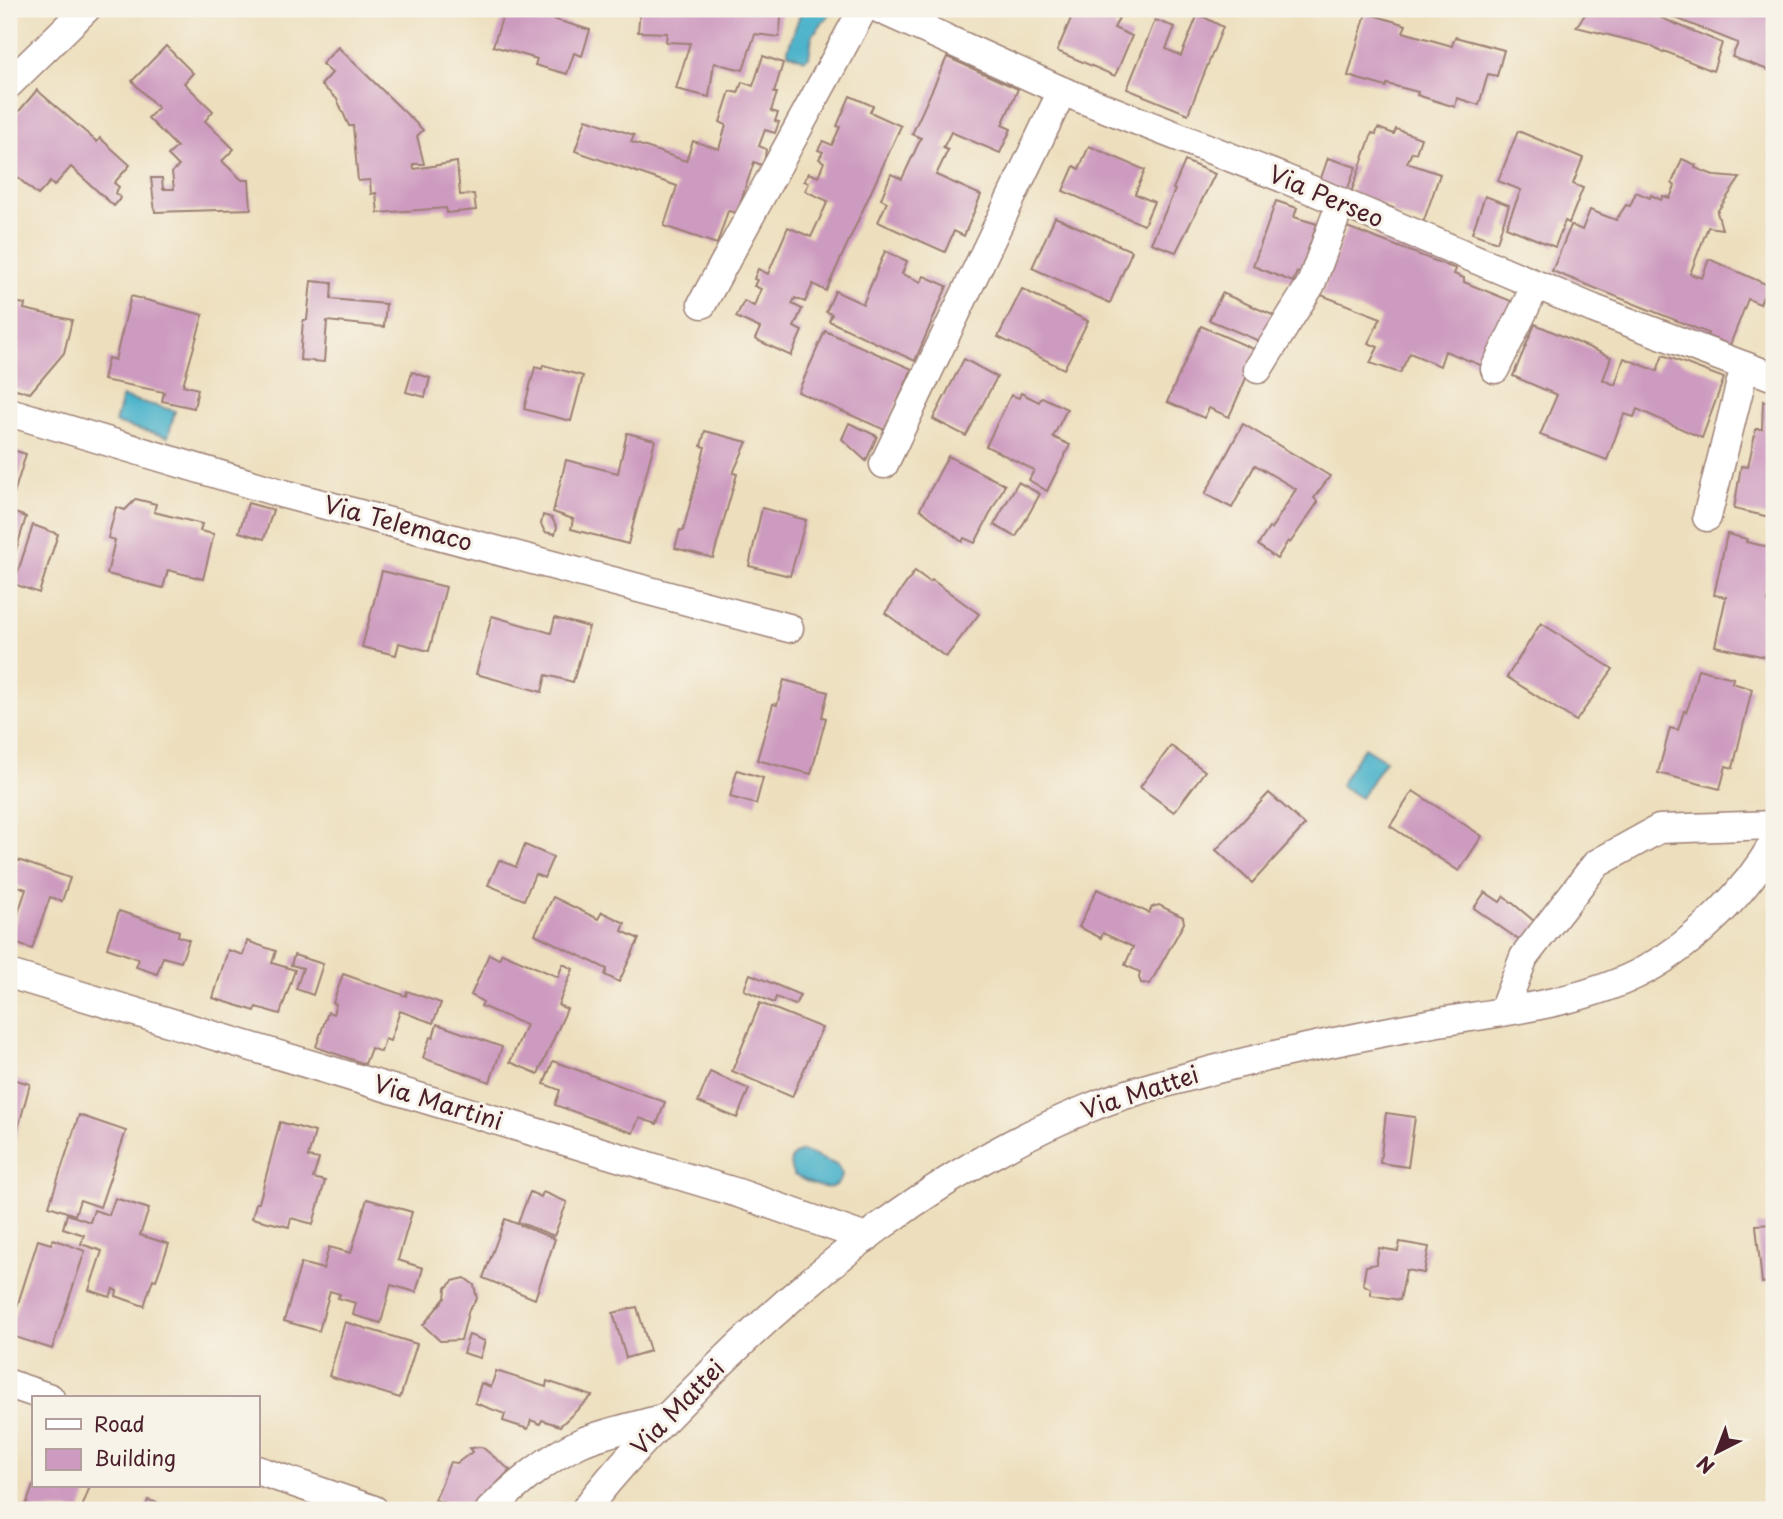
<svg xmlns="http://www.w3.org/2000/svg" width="1783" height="1519" font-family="'Playpen Sans',sans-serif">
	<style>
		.water { fill: #4cb3cb; stroke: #4b697b; stroke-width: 2 }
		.building { fill: #ce9bc0 }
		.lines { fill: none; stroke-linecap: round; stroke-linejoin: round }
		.street-casing { stroke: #9c7f74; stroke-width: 31 }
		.street { stroke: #fff; stroke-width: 28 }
		.labels { text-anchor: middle; stroke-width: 6; stroke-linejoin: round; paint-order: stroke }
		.street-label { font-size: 24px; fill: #4a1f2b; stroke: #f7f3e8 }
	</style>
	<rect width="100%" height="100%" fill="#f7f3e8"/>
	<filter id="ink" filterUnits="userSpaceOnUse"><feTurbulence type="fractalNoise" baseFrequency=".0143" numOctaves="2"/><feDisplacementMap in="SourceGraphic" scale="14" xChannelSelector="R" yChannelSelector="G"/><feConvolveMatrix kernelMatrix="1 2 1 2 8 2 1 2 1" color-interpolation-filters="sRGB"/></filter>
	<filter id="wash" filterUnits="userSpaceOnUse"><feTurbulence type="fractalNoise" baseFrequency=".00686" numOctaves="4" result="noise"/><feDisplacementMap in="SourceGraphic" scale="28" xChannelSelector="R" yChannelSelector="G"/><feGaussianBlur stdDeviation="1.57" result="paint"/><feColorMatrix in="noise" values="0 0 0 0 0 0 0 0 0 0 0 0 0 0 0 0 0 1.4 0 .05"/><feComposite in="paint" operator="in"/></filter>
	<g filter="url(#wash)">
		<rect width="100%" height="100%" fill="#eddfbd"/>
		<!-- water -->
		<g class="water">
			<polygon points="802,9 826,9 829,15 812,35 809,57 804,60 788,53 788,49"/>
			<polygon points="122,397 175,411 168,437 115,423"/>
			<polygon points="1364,747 1385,760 1361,798 1340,785"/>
			<path d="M802,1151L837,1165L842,1174C837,1199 809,1183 794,1175C787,1164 790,1155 802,1151Z"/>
		</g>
		<g id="blocks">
			<!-- building -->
			<g class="building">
				<polygon points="505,9 519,9 590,30 582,56 574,53 567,74 535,65 537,59 493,46"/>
				<polygon points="640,9 769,9 782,11 779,37 755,34 743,70 714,63 709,97 676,89 690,43 666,42 667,33 638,32"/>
				<polygon points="1075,9 1098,9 1119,18 1114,28 1132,36 1115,76 1057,51"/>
				<polygon points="1589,9 1649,9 1647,12 1722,43 1713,71 1664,51 1663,53 1649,45 1576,27"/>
				<polygon points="1653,9 1774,9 1774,72 1732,57 1738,43"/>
				<polygon points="1366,13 1406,25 1403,32 1452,46 1455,37 1504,50 1497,76 1488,74 1479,105 1457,98 1455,107 1417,95 1418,92 1387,84 1386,87 1348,76"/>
				<polygon points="1198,14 1223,27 1188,114 1127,89 1155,20 1175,27 1166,49 1181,56"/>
				<polygon points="166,46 193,73 184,83 213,111 205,121 234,149 222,161 242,180 249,180 251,209 155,212 151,178 162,178 163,189 174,189 172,172 179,166 168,155 177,147 148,118 158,108 132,81"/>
				<polygon points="338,47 423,130 417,136 424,164 413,164 414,169 457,162 460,195 474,194 476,210 447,213 446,208 378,213 376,193 371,194 370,180 358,181 353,126 349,126 337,99 321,85 332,73 322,64"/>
				<polygon points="763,56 783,63 774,93 777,93 771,111 778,113 775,121 779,122 775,133 765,130 759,146 766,149 764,166 754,162 737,213 728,211 717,244 664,226 677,186 575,151 586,119 634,135 631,142 686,161 693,141 719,149 726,125 720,122 730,91 738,93 742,82 753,86"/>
				<polygon points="947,57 1018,89 1002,125 1011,129 1000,153 951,132 943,148 948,150 936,175 981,195 964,236 954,231 945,252 878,222 887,202 881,199 891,174 902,179 921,138 912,134"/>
				<polygon points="37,90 97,142 100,138 130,165 114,183 119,187 115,193 121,198 114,206 71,167 54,186 50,182 38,195 9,170 9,135 19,122 14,117"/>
				<polygon points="850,96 873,106 870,112 901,126 826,291 813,284 805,302 795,298 792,304 802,309 794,327 802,331 791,356 755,339 760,328 736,317 744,301 754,306 761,289 754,286 757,280 754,279 758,269 768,274 788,227 811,237 828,201 805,191 809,183 804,181 809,173 818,177 824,162 819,159 823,152 818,150 823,141 832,145 840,127 837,126"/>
				<polygon points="1378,128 1394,134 1396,129 1421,138 1416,153 1412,152 1407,163 1440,174 1423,223 1392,213 1393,208 1351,193 1372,133 1376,134"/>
				<polygon points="1518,131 1583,158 1573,184 1583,188 1569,223 1565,221 1555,247 1506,227 1521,190 1498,181"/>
				<polygon points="1089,146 1145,170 1135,194 1154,202 1144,225 1063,191 1074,166 1079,169"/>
				<polygon points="1328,158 1356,167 1346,193 1319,184"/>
				<polygon points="1682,159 1696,165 1695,168 1716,176 1740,178 1717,212 1722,229 1708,227 1690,274 1702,278 1709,259 1768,285 1760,304 1748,299 1730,345 1707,336 1708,333 1552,271 1571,225 1582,230 1590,210 1616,220 1626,205 1630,206 1636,192 1650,198 1651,195 1661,200 1663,196 1670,198 1675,186 1672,183"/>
				<polygon points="1185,161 1215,174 1176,252 1151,243 1175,190 1173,189"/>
				<polygon points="1485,196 1509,205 1497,242 1472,233"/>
				<polygon points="1276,201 1297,208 1294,217 1317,224 1300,273 1297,272 1293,282 1253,266"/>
				<polygon points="1055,217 1132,251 1110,303 1032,268"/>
				<polygon points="1347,227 1456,269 1454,274 1464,278 1464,282 1516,303 1488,368 1445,351 1440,366 1410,353 1400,373 1370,363 1378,347 1368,343 1381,318 1321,295"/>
				<polygon points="885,251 907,261 902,274 921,282 924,276 947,286 915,361 829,321 832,314 826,312 835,291 863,304"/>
				<polygon points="311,281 332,283 331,299 386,304 384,327 327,321 324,362 300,360 303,320 307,320"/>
				<polygon points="1022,289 1088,321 1064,369 998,337"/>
				<polygon points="1222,293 1275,316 1264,343 1209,320"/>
				<polygon points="131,296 203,315 183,385 198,389 194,408 162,401 164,392 103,380 108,358 115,360"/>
				<polygon points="9,301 25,304 24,309 72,320 64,353 30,393 9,387"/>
				<polygon points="1535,324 1611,357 1603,380 1615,385 1624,358 1657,371 1663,355 1724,378 1702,438 1637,409 1634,417 1624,414 1607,460 1540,435 1557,395 1513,376"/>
				<polygon points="1201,326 1258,351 1229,417 1209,408 1204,418 1167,402"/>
				<polygon points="825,331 912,369 885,430 798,392"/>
				<polygon points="1773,343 1774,343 1774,368 1769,367"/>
				<polygon points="964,359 997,377 966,436 933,419"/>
				<polygon points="543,365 583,376 571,421 524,409 535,367 542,369"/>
				<polygon points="412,372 430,378 425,397 406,392"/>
				<polygon points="1021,393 1039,402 1042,397 1067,409 1053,437 1070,445 1047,491 1029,480 1034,470 986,446 1011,395 1019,398"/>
				<polygon points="1763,401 1774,404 1774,518 1734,509 1741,466 1748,467 1756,429 1762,429"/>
				<polygon points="849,423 877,436 866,461 842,439"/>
				<polygon points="1243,424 1330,476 1314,498 1318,502 1290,543 1288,541 1277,559 1258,545 1269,528 1271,529 1296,489 1255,465 1232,508 1205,494"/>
				<polygon points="705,431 747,442 733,473 737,474 713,558 675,548 680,530 683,531 701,462 705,447 701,446"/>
				<polygon points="627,433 655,440 628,544 571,529 573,519 553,512 566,460 618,473"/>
				<polygon points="9,449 26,454 9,510"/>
				<polygon points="948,456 1005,485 975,543 964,538 962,542 920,509"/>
				<polygon points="1018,482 1040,494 1016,537 994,525"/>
				<polygon points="136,499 156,504 154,512 202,524 200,531 214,534 203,579 168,570 163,588 107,574 115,540 108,538 116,507 125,510"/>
				<polygon points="248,503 273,510 264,539 239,532"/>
				<polygon points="762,508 806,520 790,576 749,566"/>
				<polygon points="9,511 26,517 14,557 9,556"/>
				<polygon points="543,515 552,518 557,527 555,534 545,532 541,524"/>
				<polygon points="33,525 58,534 39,593 14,584"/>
				<polygon points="1727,534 1747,539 1746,542 1774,548 1774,572 1768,602 1774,603 1774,620 1766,657 1715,646 1726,597 1714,595"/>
				<polygon points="382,571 446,587 429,651 399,643 396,655 362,647"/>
				<polygon points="915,571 930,582 932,580 979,614 946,657 885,613"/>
				<polygon points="492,616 551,633 555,618 589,627 573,682 546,675 542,692 476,674"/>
				<polygon points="1541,623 1613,669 1576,721 1507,677"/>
				<polygon points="1698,669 1733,678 1732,683 1752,689 1733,768 1726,766 1720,789 1658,773 1670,728 1678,730 1684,711 1686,712 1689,705"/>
				<polygon points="784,680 828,692 822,717 826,718 811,774 757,760 773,704 777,705"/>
				<polygon points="1171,746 1205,771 1174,812 1140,787"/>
				<polygon points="737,770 763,778 756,804 730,797"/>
				<polygon points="1413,791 1482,836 1459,871 1390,826"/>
				<polygon points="1269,793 1305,825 1252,883 1216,850"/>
				<polygon points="525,845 553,857 544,878 535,874 524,900 488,885 499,860 516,867"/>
				<polygon points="18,860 70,878 62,901 50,897 32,949 9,941 26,889 10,883"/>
				<polygon points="1097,889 1149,913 1152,907 1159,905 1183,917 1184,923 1150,984 1141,983 1139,978 1140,972 1125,965 1133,947 1103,933 1101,938 1079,927"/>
				<polygon points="1485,892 1500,902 1504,896 1540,926 1523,943 1474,908"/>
				<polygon points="553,897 598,919 602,912 625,923 622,931 639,939 619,982 605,975 607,969 535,934"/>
				<polygon points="119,911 179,931 178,936 189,940 181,962 163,957 157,974 136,967 139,959 107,948"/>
				<polygon points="247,941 276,951 272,963 295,970 280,1014 256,1007 255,1011 213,998 228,950 243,955"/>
				<polygon points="502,953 558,977 563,964 573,969 558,1005 567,1009 538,1074 510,1062 526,1025 481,1006 483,1002 471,995 489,954 499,959"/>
				<polygon points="294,955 323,964 313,995 296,989 303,968 291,965"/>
				<polygon points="343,974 406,996 407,991 441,1003 433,1023 400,1011 390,1041 385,1039 381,1052 371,1048 365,1064 316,1047 328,1012 333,1014 336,1004 333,1003"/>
				<polygon points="750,974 800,995 795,1005 776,997 774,1003 744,990"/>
				<polygon points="760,1003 822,1028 792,1097 732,1071"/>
				<polygon points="437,1024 502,1047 490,1082 423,1058 430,1037 433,1038"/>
				<polygon points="553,1061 665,1102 657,1124 639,1118 633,1133 555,1105 560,1090 544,1084"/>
				<polygon points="710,1072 749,1089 737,1118 698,1102"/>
				<polygon points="9,1078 30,1084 14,1144 9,1142"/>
				<polygon points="1386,1113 1415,1117 1408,1167 1380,1163"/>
				<polygon points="79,1115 126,1131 100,1207 80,1200 75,1215 49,1206"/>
				<polygon points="280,1122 315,1132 308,1157 319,1159 313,1178 325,1181 313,1224 291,1218 289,1227 252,1218 256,1203 259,1203"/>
				<polygon points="530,1192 541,1197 543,1192 567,1202 554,1236 518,1222"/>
				<polygon points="115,1198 149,1209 140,1235 169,1244 156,1280 153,1279 144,1306 116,1296 117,1291 113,1289 110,1297 89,1290 102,1251 81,1244 84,1235 63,1228 67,1214 90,1222 94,1210 109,1215"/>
				<polygon points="367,1199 412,1212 398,1260 423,1268 416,1292 391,1285 381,1323 353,1315 356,1303 338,1298 340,1294 330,1291 319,1331 284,1321 301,1263 323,1269 329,1247 351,1253"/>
				<polygon points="505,1219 555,1239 535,1299 483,1278"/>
				<polygon points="1774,1224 1774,1281 1762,1283 1756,1225"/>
				<polygon points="53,1239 85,1251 52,1349 9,1335 9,1332 38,1240 51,1244"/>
				<polygon points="1400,1242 1429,1247 1424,1273 1406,1270 1400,1300 1371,1295 1371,1289 1363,1284 1366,1266 1376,1264 1379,1248 1398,1251"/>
				<polygon points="465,1278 474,1285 477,1299 469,1309 461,1340 440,1341 423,1325 445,1298 446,1288 453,1281"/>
				<polygon points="637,1307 650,1351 626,1358 613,1313"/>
				<polygon points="345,1322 417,1344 400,1398 329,1376"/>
				<polygon points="469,1335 485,1341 480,1358 463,1353"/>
				<polygon points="496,1371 546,1387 547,1381 592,1396 560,1426 542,1420 540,1424 531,1420 528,1429 503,1421 505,1414 475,1403 481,1383 491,1387"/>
				<polygon points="482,1447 510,1470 479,1502 480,1503 474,1510 440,1510 443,1502 435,1500 450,1462 457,1463 472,1452 470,1448"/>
				<polygon points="33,1486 90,1486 81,1510 21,1510 22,1507 25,1508"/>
				<polygon points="148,1500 179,1510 145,1510"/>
			</g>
		</g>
	</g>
	<g filter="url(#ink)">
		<use href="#blocks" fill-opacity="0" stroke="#9c7f74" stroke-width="2"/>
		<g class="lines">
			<defs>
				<g id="street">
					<polyline points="880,9 1062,91 1283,178 1594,309 1774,377"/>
					<polyline points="9,84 86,9"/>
					<polyline points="702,304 863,9"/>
					<polyline points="1258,369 1311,284 1341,202"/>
					<polyline points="1495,369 1536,285"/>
					<polyline points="9,412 284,494 789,628"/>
					<polyline points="884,464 1062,91"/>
					<polyline points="1707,517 1745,366"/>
					<polyline points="9,974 738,1193 866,1238"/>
					<polyline points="1503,1011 1524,957 1596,864 1659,829 1774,825"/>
					<polyline points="9,1384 50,1398"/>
					<polyline points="257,1470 374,1510"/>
					<path d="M490,1510C517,1484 547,1458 582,1442C609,1431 639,1426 667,1417"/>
					<path d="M585,1510C617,1467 656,1428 694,1390C808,1274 938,1169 1089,1108C1122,1094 1157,1085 1191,1076C1270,1054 1351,1038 1433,1023C1500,1012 1585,1003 1645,970C1695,943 1747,891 1774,842"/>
				</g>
			</defs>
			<!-- street casing -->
			<use href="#street" class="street-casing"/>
			<!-- street -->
			<use href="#street" class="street"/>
		</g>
	</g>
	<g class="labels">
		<!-- street labels -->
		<g class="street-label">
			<text transform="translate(1326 197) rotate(23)" y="8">Via Perseo</text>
			<text transform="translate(398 524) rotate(15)" y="8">Via Telemaco</text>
			<text transform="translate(1140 1093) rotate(-18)" y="8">Via Mattei</text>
			<text transform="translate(438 1103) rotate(17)" y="8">Via Martini</text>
			<text transform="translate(678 1408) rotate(-46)" y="8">Via Mattei</text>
		</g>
	</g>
	<!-- margin -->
	<rect width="1783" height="1519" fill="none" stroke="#f7f3e8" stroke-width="35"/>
	<!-- legend -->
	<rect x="32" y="1396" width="228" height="91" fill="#f7f3e8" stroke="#b29e9c" stroke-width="2"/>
	<rect x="46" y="1419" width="35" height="10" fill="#ffffff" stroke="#b29e9c" stroke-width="2"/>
	<text x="94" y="1432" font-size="21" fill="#4a1f2b">Road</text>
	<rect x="46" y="1449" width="35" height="21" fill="#ce9bc0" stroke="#b29e9c" stroke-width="2"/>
	<text x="94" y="1466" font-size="21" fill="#4a1f2b">Building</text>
	<!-- north arrow -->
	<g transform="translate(1717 1452) rotate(222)" stroke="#f7f3e8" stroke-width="5" paint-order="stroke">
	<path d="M0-5L12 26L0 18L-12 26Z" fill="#4a1f2b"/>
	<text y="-10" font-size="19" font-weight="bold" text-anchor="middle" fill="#4a1f2b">N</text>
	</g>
</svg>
